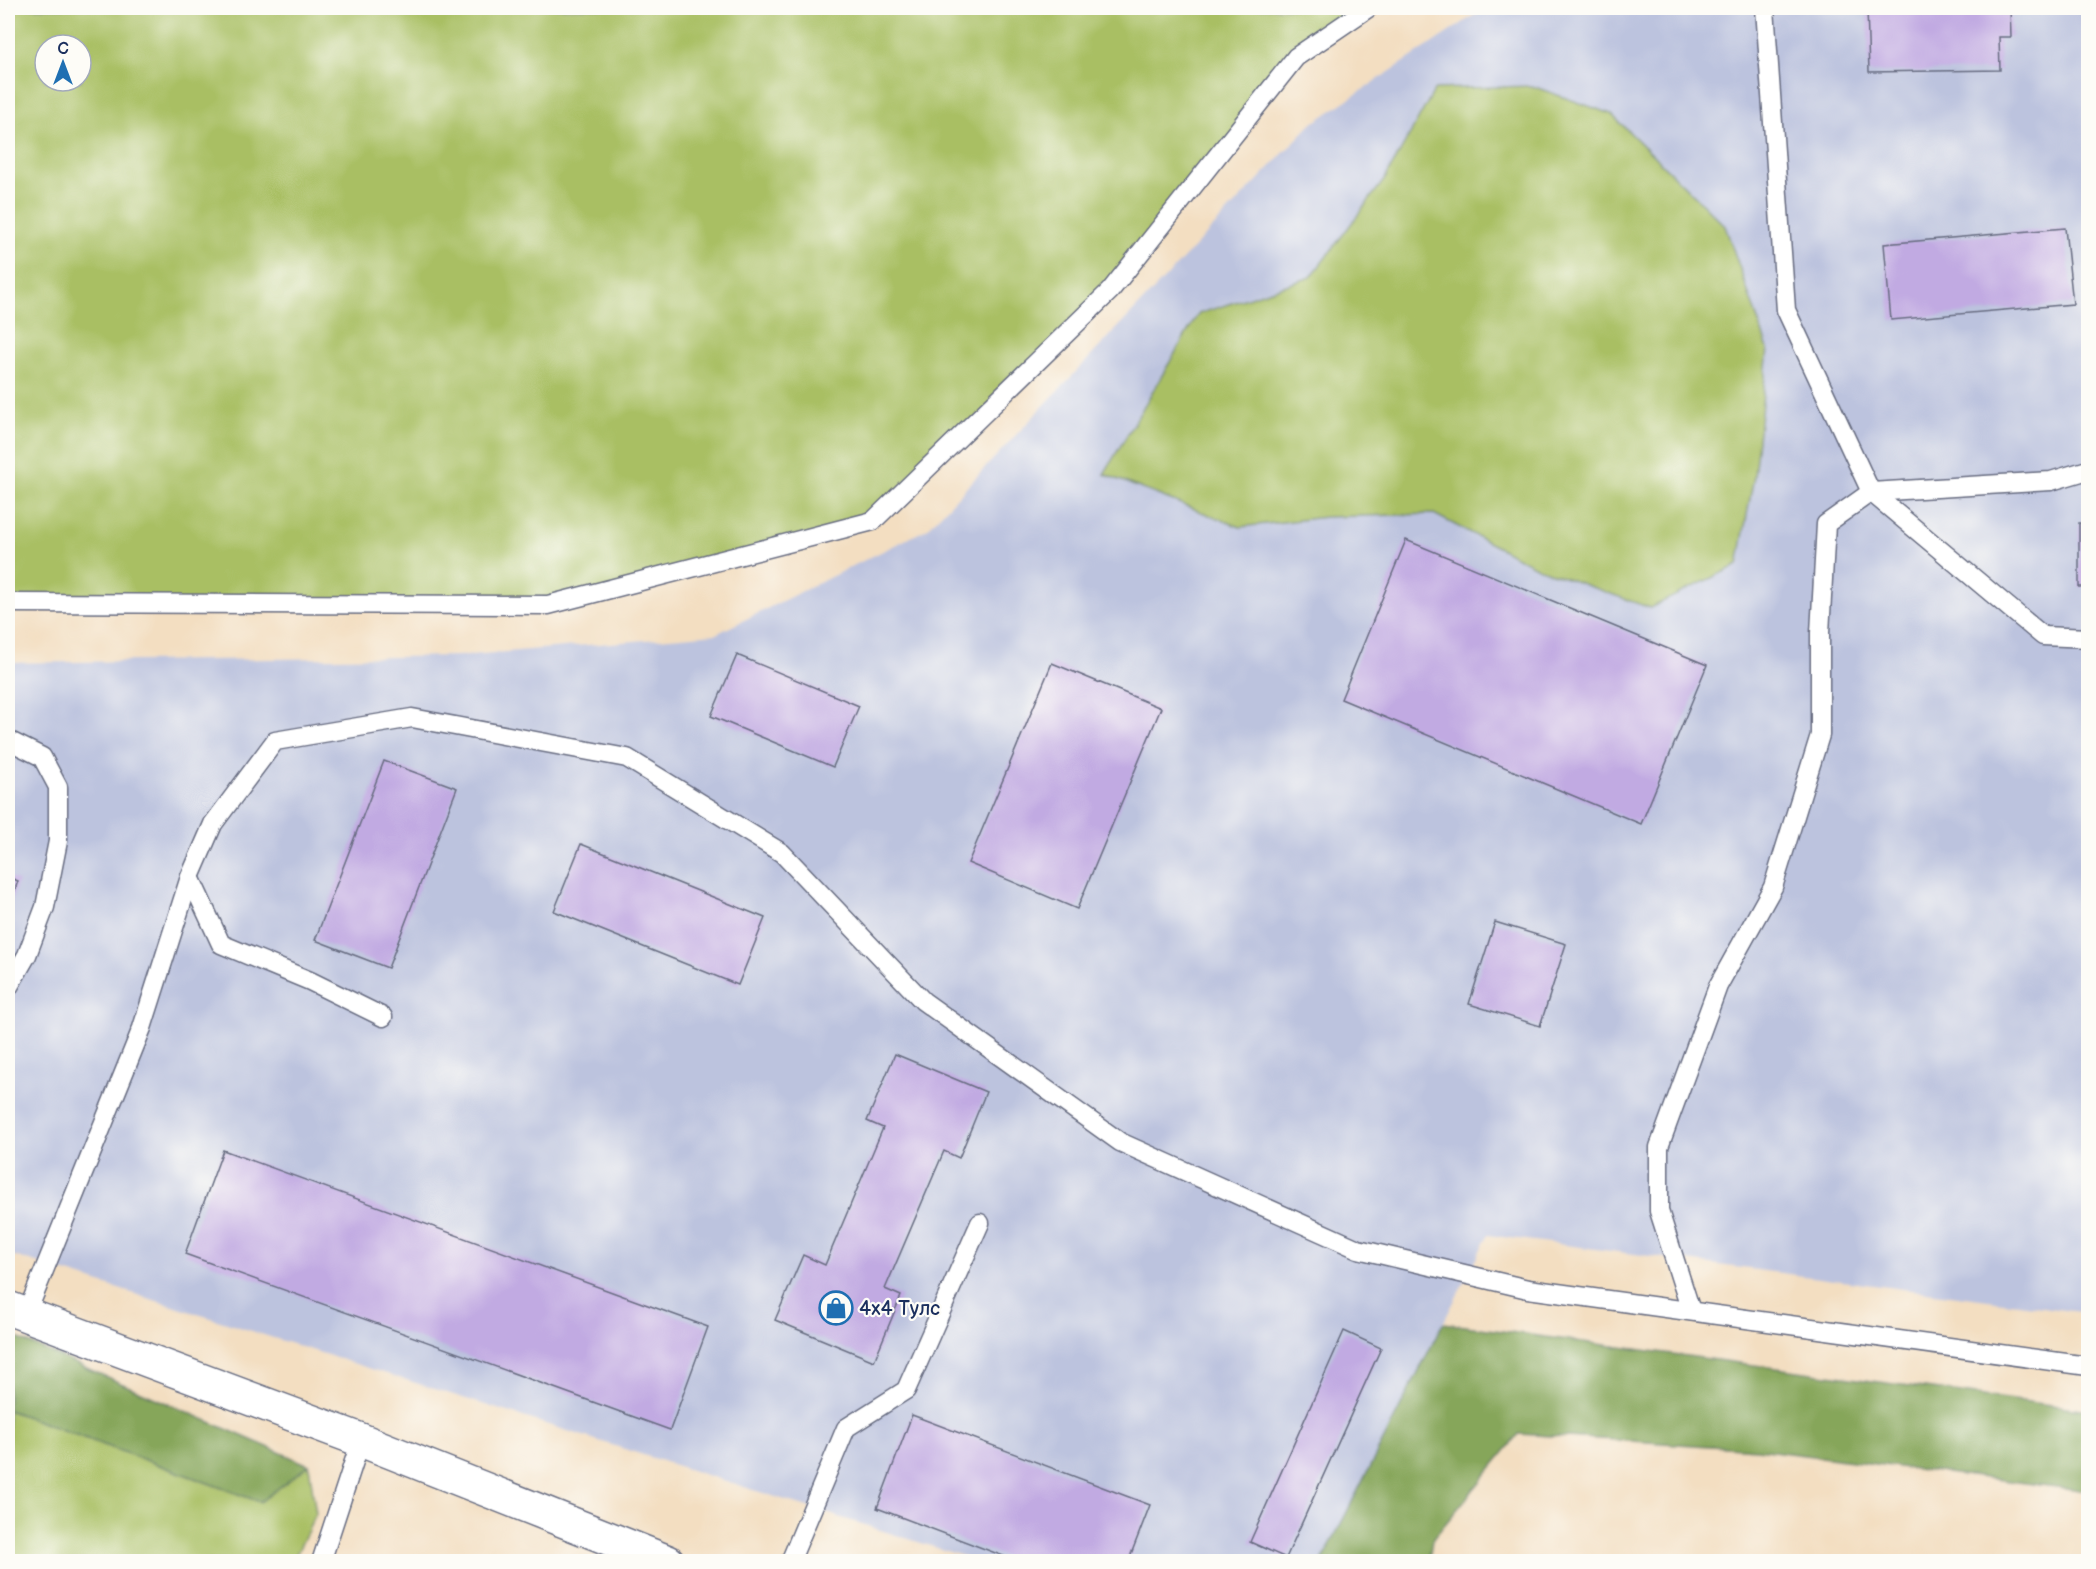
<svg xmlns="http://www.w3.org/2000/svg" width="2096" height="1569" font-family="'Balsamiq Sans',sans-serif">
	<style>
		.industrial { fill: #bcc3de }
		.green { fill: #a9bf64; stroke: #627761; stroke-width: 1.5; fill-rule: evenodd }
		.forest { fill: #86a65a; stroke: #506a5c; stroke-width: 1.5 }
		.building { fill: #c1aae2 }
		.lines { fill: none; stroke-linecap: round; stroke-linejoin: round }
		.service-casing { stroke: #676c81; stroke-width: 21 }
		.tertiary-casing { stroke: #676c81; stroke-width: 36 }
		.service { stroke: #fff; stroke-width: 18 }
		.tertiary { stroke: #fff; stroke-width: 33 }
		.labels { text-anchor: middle; stroke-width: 4.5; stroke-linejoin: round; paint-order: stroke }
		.poi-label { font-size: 20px; fill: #1b2f5e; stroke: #fdfcf7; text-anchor: start }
	</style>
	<rect width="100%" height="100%" fill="#fdfcf7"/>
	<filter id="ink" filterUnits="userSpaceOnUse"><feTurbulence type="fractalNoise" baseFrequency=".0167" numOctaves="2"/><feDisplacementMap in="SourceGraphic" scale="12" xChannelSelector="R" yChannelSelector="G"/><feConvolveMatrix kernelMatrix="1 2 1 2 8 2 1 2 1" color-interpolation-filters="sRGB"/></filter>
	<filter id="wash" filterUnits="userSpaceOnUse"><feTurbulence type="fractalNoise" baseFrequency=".008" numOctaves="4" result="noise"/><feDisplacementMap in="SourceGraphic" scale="24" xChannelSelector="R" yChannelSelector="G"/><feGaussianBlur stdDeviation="1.35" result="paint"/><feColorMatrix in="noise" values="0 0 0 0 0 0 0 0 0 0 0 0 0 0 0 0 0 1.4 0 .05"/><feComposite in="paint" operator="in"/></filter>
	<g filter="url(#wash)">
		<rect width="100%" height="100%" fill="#f3dec1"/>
		<!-- industrial -->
		<polygon class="industrial" points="1485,8 2088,8 2088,1313 1488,1235 1322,1561 978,1561 8,1254 8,663 459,656 716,634 927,529 1310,125"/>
		<!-- green -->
		<g class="green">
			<path d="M8,8H1368L1296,57L1110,291L873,521L548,605L8,603ZM45,45H81V81H45Z"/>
			<polygon points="1532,86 1611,114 1725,226 1768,349 1754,476 1738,565 1650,608 1538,568 1434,514 1325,517 1240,527 1104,474 1198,314 1311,277 1385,179 1435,89"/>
			<polygon points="8,1410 260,1502 309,1465 316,1514 293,1561 8,1561"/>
		</g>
		<!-- forest -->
		<g class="forest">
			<polygon points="1443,1323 2088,1410 2088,1491 1757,1449 1519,1434 1432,1540 1429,1561 1322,1561"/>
			<polygon points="8,1334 309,1465 260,1502 8,1410"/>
		</g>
		<g id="blocks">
			<!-- building -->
			<g class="building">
				<polygon points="1867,8 2010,8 2011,37 1999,37 2000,70 1869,72"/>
				<polygon points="2065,228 2073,304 1891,320 1884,244"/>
				<rect x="2079" y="523" width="9" height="64"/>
				<polygon points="1406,540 1707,665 1641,824 1341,699"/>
				<polygon points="737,655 859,706 833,767 711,716"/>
				<polygon points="1052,663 1161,708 1077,909 968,863"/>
				<polygon points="384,761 457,788 388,968 315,940"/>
				<polygon points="581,844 765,918 738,985 554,911"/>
				<polygon points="8,877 18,881 8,910"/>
				<polygon points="1495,922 1566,944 1540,1026 1469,1004"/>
				<polygon points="895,1054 986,1092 959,1158 944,1151 885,1289 901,1296 874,1361 775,1320 803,1255 825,1265 883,1128 867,1121"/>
				<polygon points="223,1150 708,1327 670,1430 185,1254"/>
				<polygon points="1344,1331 1381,1348 1286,1558 1250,1542"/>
				<polygon points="912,1415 1150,1505 1128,1562 1019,1562 877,1508"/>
			</g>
		</g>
	</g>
	<g filter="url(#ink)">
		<use href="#blocks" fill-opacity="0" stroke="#676c81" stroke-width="1.5"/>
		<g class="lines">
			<defs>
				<g id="service">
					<polyline points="1765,8 1786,310 1871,492 2043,636 2088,638"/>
					<polyline points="8,603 548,605 873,521 1110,291 1296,57 1368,8"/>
					<polyline points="8,740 42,757 58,787 58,841 45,907 27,955 8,988"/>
					<polyline points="190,877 221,944 310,981 383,1017"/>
					<polyline points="1691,1311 1659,1211 1659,1147 1718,986 1773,887 1820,735 1820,633 1826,524 1871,492 2051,481 2088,470"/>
					<polyline points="26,1315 142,1028 190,877 213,824 275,741 412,718 627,758 782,853 923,1001 1120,1142 1358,1249 1528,1289 2088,1366"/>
					<polyline points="321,1562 361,1440"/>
					<polyline points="790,1562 846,1428 906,1390 980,1223"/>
				</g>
				<polyline id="tertiary" points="8,1308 361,1440 668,1562"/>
			</defs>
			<!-- service casing -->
			<use href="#service" class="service-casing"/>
			<!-- tertiary casing -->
			<use href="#tertiary" class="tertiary-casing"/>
			<!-- service -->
			<use href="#service" class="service"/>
			<!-- tertiary -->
			<use href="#tertiary" class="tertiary"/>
		</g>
	</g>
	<!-- icons -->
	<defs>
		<symbol id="shop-ring" viewBox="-11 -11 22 22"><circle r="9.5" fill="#fdfcf7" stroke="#1f6fb2" stroke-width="1.5"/><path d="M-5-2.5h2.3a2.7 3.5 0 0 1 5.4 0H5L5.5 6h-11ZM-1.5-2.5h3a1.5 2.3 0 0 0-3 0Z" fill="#1f6fb2"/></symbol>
	</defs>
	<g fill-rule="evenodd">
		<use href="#shop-ring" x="817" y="1289" width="38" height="38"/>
	</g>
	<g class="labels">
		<!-- poi labels -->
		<g class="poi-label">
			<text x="859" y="1315">4x4 Тулс</text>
		</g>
	</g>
	<!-- margin -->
	<rect width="2096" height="1569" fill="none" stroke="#fdfcf7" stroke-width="30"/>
	<!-- north arrow -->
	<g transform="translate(63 63)"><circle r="28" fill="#fdfcf7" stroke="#a3aaba" stroke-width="1.5"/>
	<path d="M0-4.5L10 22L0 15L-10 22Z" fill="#1f6fb2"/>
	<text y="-9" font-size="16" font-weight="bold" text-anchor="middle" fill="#1b2f5e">С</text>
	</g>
</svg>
